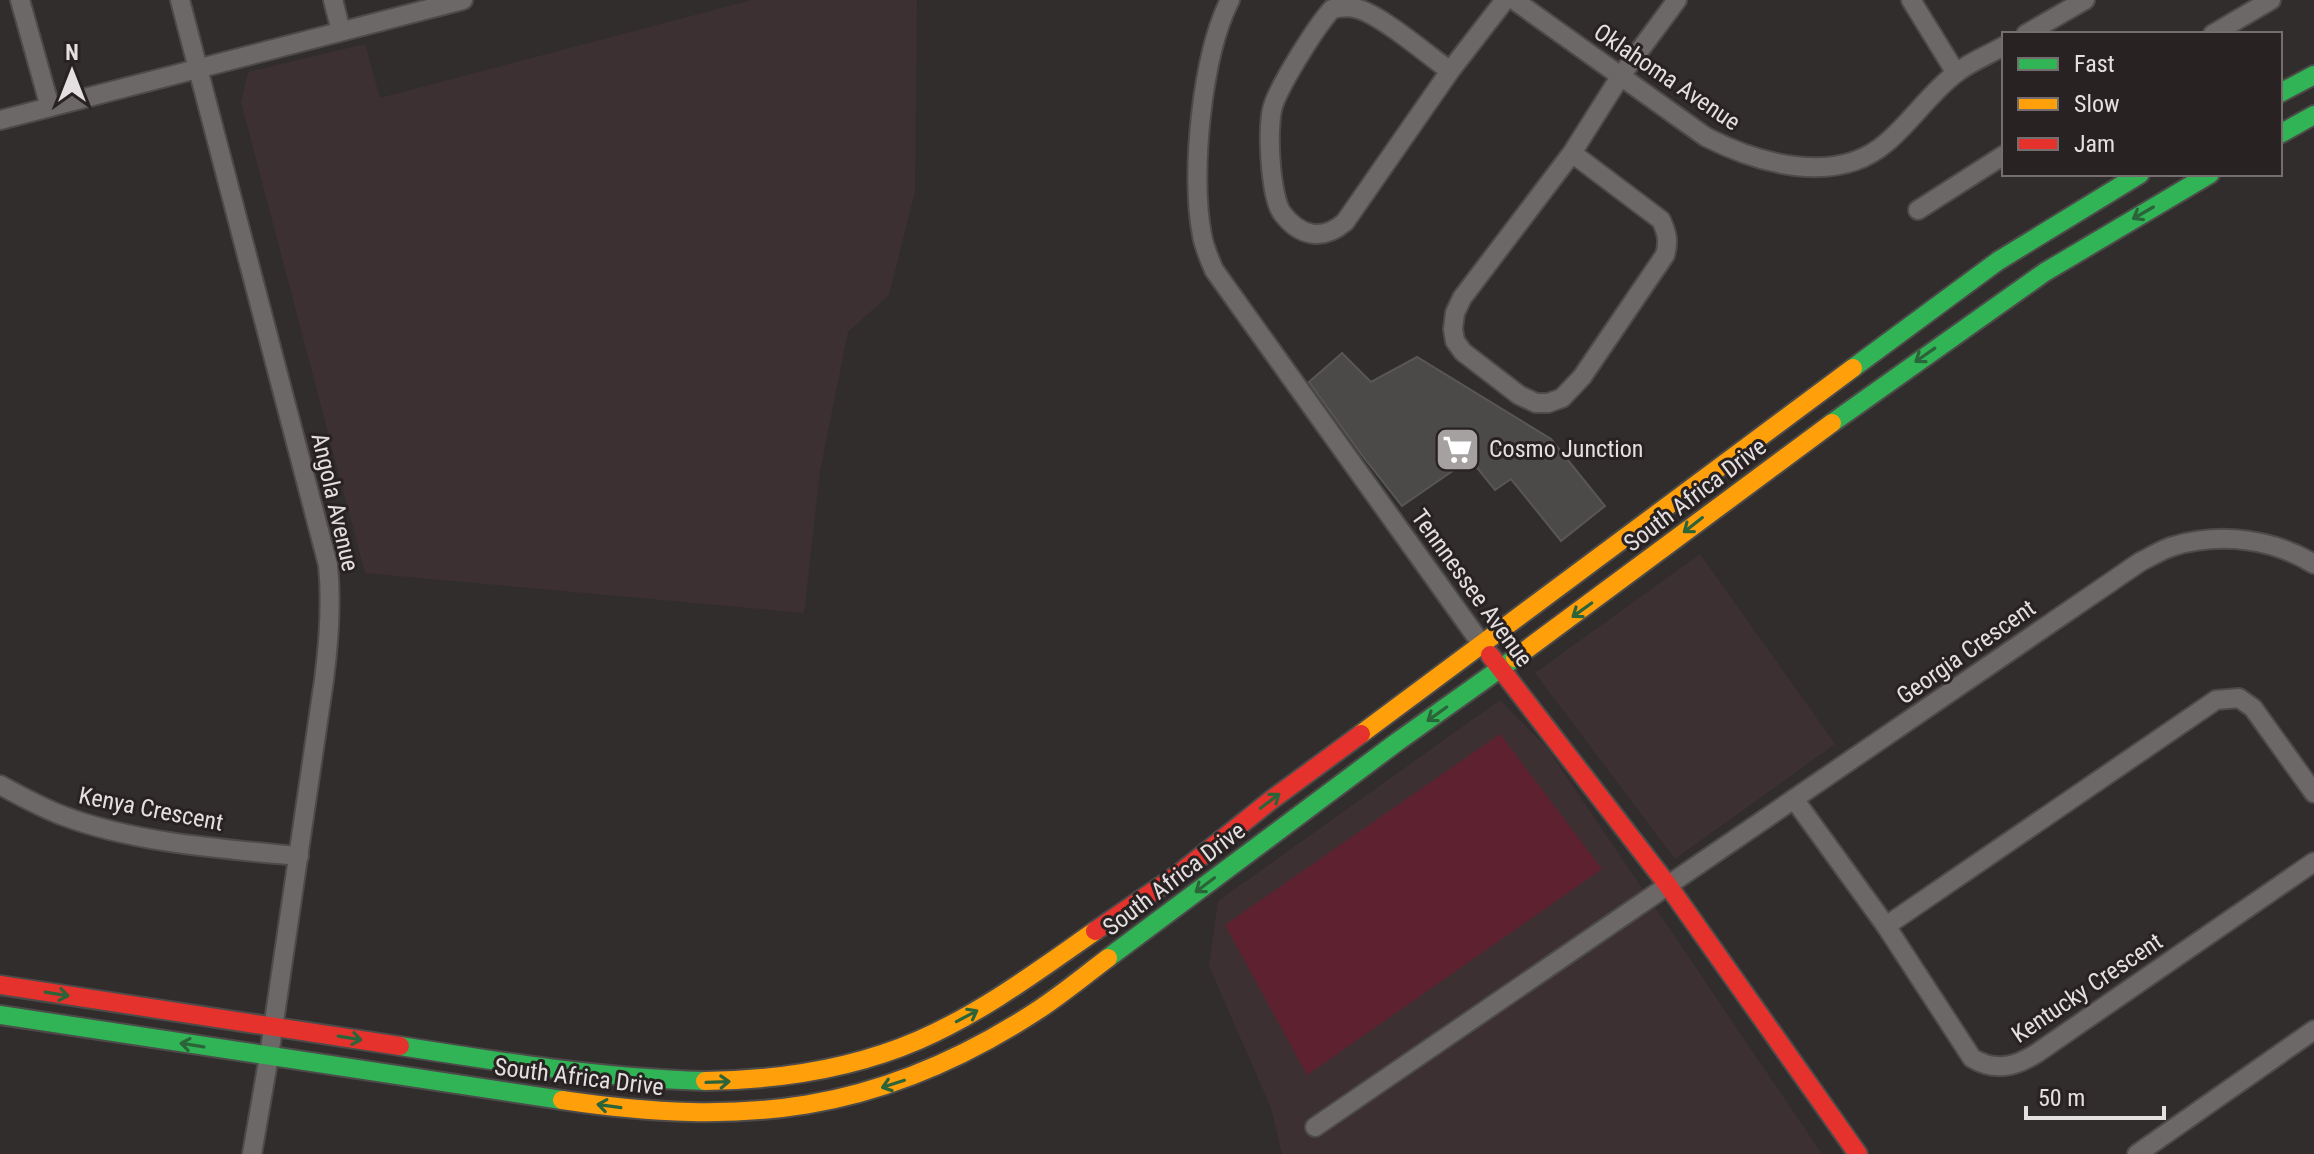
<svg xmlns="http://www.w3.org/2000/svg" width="2314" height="1154" font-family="'Roboto Condensed',sans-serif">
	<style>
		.built { fill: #3d3032 }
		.green { fill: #5e2130 }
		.building { fill: #4c4949; stroke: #595656; stroke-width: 2 }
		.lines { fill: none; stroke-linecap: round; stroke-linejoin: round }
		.street-casing { stroke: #4d4a4a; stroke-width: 22 }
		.fast-casing { stroke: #4d4a4a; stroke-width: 22 }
		.slow-casing { stroke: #4d4a4a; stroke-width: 22 }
		.jam-casing { stroke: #4d4a4a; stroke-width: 22 }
		.street { stroke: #6c6868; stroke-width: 18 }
		.fast { stroke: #30b455; stroke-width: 18 }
		.slow { stroke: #ff9f0a; stroke-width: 18 }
		.jam { stroke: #e5322d; stroke-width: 18 }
		.oneway { stroke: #2c643a }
		.labels { text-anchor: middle; stroke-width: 6; stroke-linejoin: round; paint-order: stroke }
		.street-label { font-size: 24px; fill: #e4dfe0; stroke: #292223 }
		.poi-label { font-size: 24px; fill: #e4dfe0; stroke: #292223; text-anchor: start }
	</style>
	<rect width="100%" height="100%" fill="#312d2d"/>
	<!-- built -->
	<g class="built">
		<polygon points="752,0 917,0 915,191 889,295 848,332 820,471 804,613 365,573 241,102 248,72 365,44 380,98"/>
		<polygon points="1700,554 1835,744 1675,859 1535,673"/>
		<polygon points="1500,700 1547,748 1822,1154 1282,1154 1271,1108 1209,966 1218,901"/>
	</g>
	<!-- green -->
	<polygon class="green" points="1500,734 1602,869 1307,1075 1225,925"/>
	<!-- building -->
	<polygon class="building" points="1342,353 1371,382 1417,357 1551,439 1605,506 1561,541 1511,479 1495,490 1470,459 1402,506 1361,454 1309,382"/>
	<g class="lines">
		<defs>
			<g id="street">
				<polyline points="20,0 50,107"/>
				<path d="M180,0L328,565C332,604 329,641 324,680L269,1056L252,1154"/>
				<polyline points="333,0 341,31"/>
				<path d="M1230,0C1202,55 1190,174 1202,235C1204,247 1209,258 1214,270L1483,646"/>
				<path d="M1514,0L1706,137C1759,164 1836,186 1886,143C1911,122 1930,93 1956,73C1970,62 1988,55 2004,46"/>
				<polyline points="1911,0 1956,73"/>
				<polyline points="2026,34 2085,0"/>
				<polyline points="2213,34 2271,0"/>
				<path d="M1450,71C1428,55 1381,15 1358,9C1349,6 1341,7 1332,9C1315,28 1283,80 1274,103C1266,123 1270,196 1282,213C1300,237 1323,241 1345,222L1450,71L1505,0"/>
				<polyline points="0,120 463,0"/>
				<path d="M1572,153L1661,220C1667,233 1669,241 1665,255L1582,377L1562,398L1548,403H1536L1519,395L1463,352L1455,341L1453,329L1455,313L1462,298L1572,153L1620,77L1677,0"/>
				<polyline points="1918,210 2004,155"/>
				<path d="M0,785C20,796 40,807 61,815C134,843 222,849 299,856"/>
				<path d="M1794,799L1886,926L1972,1058C1995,1072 2015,1067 2037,1053L2314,862"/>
				<polyline points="1886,926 2216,700 2239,698 2253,708 2314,793"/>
				<path d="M1315,1127L2140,562C2151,557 2162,549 2174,546C2221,532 2273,539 2314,564"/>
				<polyline points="2137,1154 2314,1030"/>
			</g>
			<g id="fast">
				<polyline points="2280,93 2314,75"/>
				<polyline points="2280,134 2314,115"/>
				<polyline points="1853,368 1998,261 2140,174"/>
				<polyline points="1832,423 2045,272 2210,174"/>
				<polyline points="1108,958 1397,742 1515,658"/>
				<polyline points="0,1015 562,1100"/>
				<path d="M400,1046C501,1062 602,1078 705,1081"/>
			</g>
			<g id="slow">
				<polyline points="1515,658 1832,423"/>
				<polyline points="1361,734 1853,368"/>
				<path d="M705,1081C778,1080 852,1069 919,1040C983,1012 1039,970 1095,931"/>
				<path d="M562,1100C743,1127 878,1114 1035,1012C1060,996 1084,976 1108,958"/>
			</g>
			<g id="jam">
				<polyline points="1490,655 1667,884 1858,1154"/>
				<polyline points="1095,931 1180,873 1270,801 1361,734"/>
				<polyline points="0,985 400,1046"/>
			</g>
		</defs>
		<!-- street casing -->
		<use href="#street" class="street-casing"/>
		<!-- fast casing -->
		<use href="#fast" class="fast-casing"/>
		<!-- slow casing -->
		<use href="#slow" class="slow-casing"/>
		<!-- jam casing -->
		<use href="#jam" class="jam-casing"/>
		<!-- street -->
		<use href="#street" class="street"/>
		<!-- fast -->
		<use href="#fast" class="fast"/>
		<!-- slow -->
		<use href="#slow" class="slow"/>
		<!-- jam -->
		<use href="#jam" class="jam"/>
	</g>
	<!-- one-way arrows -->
	<defs><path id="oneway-shaft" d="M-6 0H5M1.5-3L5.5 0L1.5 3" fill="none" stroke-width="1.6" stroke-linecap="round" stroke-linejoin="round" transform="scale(2)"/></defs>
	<g class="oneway">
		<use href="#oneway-shaft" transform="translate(2143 213) rotate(150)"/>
		<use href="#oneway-shaft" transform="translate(1925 355) rotate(145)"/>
		<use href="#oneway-shaft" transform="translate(1693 525) rotate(142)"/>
		<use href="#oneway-shaft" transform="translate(1582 610) rotate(144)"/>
		<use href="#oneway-shaft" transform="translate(1437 714) rotate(144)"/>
		<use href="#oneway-shaft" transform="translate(1270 801) rotate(-37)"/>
		<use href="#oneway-shaft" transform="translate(1205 885) rotate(143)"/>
		<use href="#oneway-shaft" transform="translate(57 994) rotate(9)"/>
		<use href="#oneway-shaft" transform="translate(967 1016) rotate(-28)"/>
		<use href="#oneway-shaft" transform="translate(350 1038) rotate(9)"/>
		<use href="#oneway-shaft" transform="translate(192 1045) rotate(-171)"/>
		<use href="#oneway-shaft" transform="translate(718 1082) rotate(-2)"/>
		<use href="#oneway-shaft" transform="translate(893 1084) rotate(162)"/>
		<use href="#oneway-shaft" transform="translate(609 1106) rotate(-172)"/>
	</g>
	<!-- icons -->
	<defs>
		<symbol id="supermarket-square" viewBox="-11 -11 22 22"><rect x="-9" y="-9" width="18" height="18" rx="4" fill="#a5a1a1" stroke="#292223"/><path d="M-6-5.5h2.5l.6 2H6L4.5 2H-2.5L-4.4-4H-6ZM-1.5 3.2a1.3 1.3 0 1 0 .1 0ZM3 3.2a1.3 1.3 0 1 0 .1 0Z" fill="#fff"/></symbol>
	</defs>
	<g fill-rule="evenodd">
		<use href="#supermarket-square" x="1432" y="424" width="51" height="51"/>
	</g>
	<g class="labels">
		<!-- street labels -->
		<g class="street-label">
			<text transform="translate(1667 77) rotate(34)" y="8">Oklahoma Avenue</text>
			<text transform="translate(1695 495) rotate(-37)" y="8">South Africa Drive</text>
			<text transform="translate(335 502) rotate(77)" y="8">Angola Avenue</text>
			<text transform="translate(1472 588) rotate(54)" y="8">Tennnessee Avenue</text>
			<text transform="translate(1966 652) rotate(-35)" y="8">Georgia Crescent</text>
			<text transform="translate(151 809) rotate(11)" y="8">Kenya Crescent</text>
			<text transform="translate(1174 879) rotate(-37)" y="8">South Africa Drive</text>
			<text transform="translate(2087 988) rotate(-34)" y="8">Kentucky Crescent</text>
			<text transform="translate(579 1077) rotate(7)" y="8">South Africa Drive</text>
		</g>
		<!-- poi labels -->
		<g class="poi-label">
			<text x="1489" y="457">Cosmo Junction</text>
		</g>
	</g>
	<!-- legend -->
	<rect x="2002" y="32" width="280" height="144" fill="#292223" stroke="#746e6f" stroke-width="2"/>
	<rect x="2018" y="58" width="40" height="12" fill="#30b455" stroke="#746e6f" stroke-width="2"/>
	<text x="2074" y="72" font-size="24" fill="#e4dfe0">Fast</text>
	<rect x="2018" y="98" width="40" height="12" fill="#ff9f0a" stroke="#746e6f" stroke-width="2"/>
	<text x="2074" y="112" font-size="24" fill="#e4dfe0">Slow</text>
	<rect x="2018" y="138" width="40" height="12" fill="#e5322d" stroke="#746e6f" stroke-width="2"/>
	<text x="2074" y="152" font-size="24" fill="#e4dfe0">Jam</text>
	<!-- north arrow -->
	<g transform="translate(72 72)" stroke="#292223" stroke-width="6" paint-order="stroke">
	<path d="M0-6L14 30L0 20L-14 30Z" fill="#e4dfe0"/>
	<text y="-12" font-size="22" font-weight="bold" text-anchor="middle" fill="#e4dfe0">N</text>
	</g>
	<!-- scale -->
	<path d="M2026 1106v12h138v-12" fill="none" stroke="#e4dfe0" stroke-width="4"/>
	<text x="2038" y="1106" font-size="24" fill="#e4dfe0" stroke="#292223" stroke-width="6" paint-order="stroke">50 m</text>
</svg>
